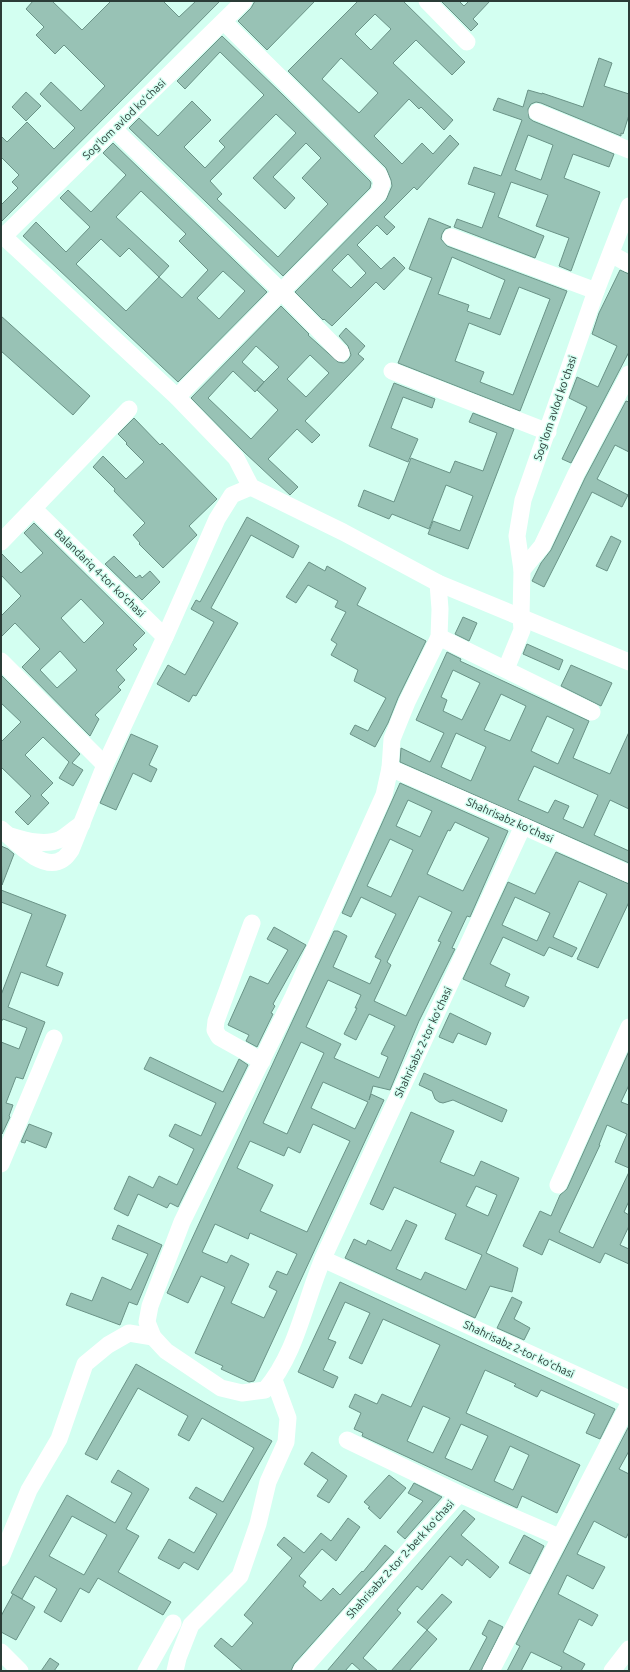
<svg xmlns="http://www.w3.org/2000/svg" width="630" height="1672" font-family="Ubuntu,sans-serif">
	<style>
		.building { fill: #98c2b5; stroke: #6a9387; fill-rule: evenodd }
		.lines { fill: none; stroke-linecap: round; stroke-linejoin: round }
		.minor { stroke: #fff; stroke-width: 17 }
		.labels { text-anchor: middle; stroke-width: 3; stroke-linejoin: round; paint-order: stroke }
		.street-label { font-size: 11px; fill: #2b3c37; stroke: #d3fff1 }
	</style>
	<rect width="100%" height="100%" fill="#d3fff1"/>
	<!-- building -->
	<g class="building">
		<polygon points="33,1 52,1 82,30 111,1 163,1 179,17 196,1 220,1 1,222 1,205 18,188 12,182 19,175 1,157 1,136 7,142 27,122 54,149 75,128 40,94 51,82 81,111 105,86 64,45 55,54 36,35 44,27 26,9"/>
		<polygon points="255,1 315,1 267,50 238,21 251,8"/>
		<path d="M358,1H403L465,62L452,75L416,40L393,63L453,120L444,130L421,107L419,109L409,99L374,136L402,164L422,143L433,154L450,135L459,144L417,190L414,187L384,217L395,227L387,235L377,225L357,245L381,269L394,257L405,268L384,290L376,282L332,326L324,319L323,320L295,292L386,200L392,186L391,180L386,168L288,71ZM375,14L391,29L371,50L355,34ZM341,58L378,93L359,113L322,79ZM348,254L366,273L351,288L332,270Z"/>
		<polygon points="441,1 459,1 464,6 469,1 490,1 473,19 478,24 471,31"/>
		<path d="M222,36L283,95L370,181L371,183L370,188L283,276L129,128L139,118L158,136L192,101L211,120L184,147L205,168L225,147L219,141L264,95L220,52L185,89L177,81ZM276,114L296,133L253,178L285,209L295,198L273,177L306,143L321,158L302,178L328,204L278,257L217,199L222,194L210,181Z"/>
		<path d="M599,58L612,63L604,86L629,94V115L623,134L621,133V136L541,103L536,102L531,104L528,109L529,118L533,121L614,154L609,167L573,154L564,178L600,192L571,271L559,266L569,238L536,226L548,195L511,182L498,217L544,236L535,258L454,227L457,219L482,228L495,193L468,184L474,167L501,176L522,120L493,110L498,98L523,107L528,90L542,94V93L583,107ZM528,135L553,145L541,180L515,170Z"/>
		<polygon points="26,92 41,106 26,121 12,107"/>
		<path d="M113,143L267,292L178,382L23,236L36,222L66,252L90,227L60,198L68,190L91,212L126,175L103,153ZM141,191L186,234L179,241L208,270L182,298L159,277L169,266L116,217ZM101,239L120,257L129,248L159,277L126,311L76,264ZM223,271L245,291L219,319L197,298Z"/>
		<path d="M429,218L451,227L445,229L442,234L441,239L447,246L567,291L520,411L398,363L432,278L409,269ZM452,257L505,280L490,319L467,311L469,305L438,294ZM519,287L550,299L513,395L480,382L484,372L455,361L469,323L500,335Z"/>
		<polygon points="620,270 629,274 629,352 571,463 562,459 587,407 569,398 577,377 598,387 617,346 592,334 599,313"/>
		<path d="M281,306L309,334L308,335L338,362L344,363L348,360L351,355L348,346L339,336L346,328L365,346L358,354L364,359L305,421L320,435L312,443L297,429L268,459L298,487L290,495L244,452L191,398ZM256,346L279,367L264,382L242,362ZM310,355L329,373L306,397L287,379ZM233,371L255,392L264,382L257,390L278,410L251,439L208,398Z"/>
		<polygon points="1,316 90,396 73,415 1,351"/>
		<polygon points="394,383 435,399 432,408 403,397 391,428 418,439 408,462 369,446"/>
		<polygon points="626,401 629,402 629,452 615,445 597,479 628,495 622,507 592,492 544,587 532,581 541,563 551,550 585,478"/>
		<polygon points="473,413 514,429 468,549 428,534 433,521 460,531 473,496 446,485 429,529 392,514 389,519 358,506 364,490 394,502 411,458 450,473 455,461 483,471 497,433 469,422"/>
		<polygon points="134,418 160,445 162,443 217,499 189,526 197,535 163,568 139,544 140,543 133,535 145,523 114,491 115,489 93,467 103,456 126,479 144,462 126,444 127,443 118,434"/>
		<polygon points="247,517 299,546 293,558 251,535 211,608 238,623 196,696 193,695 189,702 157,684 168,665 185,675 214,622 191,609 196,600 200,602"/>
		<path d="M34,523L145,633L133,645L137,649L116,670L125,680L118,687L121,690L95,715L99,719L90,736L22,667L40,649L15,623L1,637V616L21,596L1,575V553L21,573L43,553L24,533ZM81,599L104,623L84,643L61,618ZM60,651L77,670L57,688L40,670Z"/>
		<polygon points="611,536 621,541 607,571 596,566"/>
		<polygon points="114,556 136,578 140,575 142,578 150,571 160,582 142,600 105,564"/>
		<polygon points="309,562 325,571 327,566 366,588 357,605 426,641 398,698 388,723 375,747 350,734 355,725 368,731 386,698 354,681 358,670 331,655 337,644 331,640 346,612 335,607 338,601 308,585 296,603 286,597"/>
		<polygon points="463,617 477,623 469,641 455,634"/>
		<polygon points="527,644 563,660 559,670 523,654"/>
		<path d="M447,652L461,659L460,661L589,721L573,758L610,774L629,732V809L610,800L594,835L629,851V863L400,762L401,748L430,762L444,733L416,720ZM453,670L480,683L462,720L443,711L447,700L441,697ZM501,694L526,706L510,741L484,730ZM547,716L574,729L558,764L531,751ZM456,733L486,747L471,781L441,767ZM534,766L598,795L583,828L563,819L569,806L555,800L548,813L518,800Z"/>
		<polygon points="571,665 612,683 601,706 561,686"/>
		<polygon points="1,675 80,754 72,763 83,770 73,786 59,778 69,762 43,737 25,755 53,783 41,795 49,803 28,825 15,812 31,796 1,767 1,742 21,722 1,703"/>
		<polygon points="131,734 158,746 149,765 157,769 151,782 133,773 116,810 100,803"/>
		<path d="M400,783L508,831L470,917L467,916L452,948L455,949L419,1021L390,1090L373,1086L369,1100L371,1094L384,1100L254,1381L249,1382L221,1369L223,1366L195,1353L225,1287L201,1276L188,1303L167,1293L334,931H338L347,936L333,967L370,984L381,960L375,957L396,914L361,897L351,917L342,913ZM408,800L432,811L420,837L396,826ZM455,822L489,838L463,891L427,874L448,830L450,831ZM390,839L413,850L391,897L367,886ZM419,896L452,912L438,941L441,942L406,1016L374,1001L391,965L387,962ZM328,980L361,995L355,1008H357L344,1034L356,1040L369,1014L395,1026L381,1054L388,1057L379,1078L334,1058L341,1044L306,1027ZM301,1042L324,1053L287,1134L263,1123ZM323,1082L368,1102L355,1129L311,1108ZM313,1124L350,1141L307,1232L260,1211L273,1185L237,1168L250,1141L284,1156L288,1147L300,1153ZM215,1224L248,1239L250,1233L297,1254L287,1275L277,1271L269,1287L277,1291L264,1318L231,1303L249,1264L231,1255L227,1263L202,1252Z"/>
		<polygon points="1,846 8,849 14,854 2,885"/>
		<path d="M556,852L629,884V902L598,968L577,959L607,894L579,881L553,937L577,948L572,957L549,947L544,956L503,937L490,964L510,974L505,986L529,997L524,1007L463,979L508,882L535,894ZM515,897L550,913L537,941L502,925Z"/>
		<polygon points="1,890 66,915 46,966 63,973 58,986 21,972 8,1007 45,1022 23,1079 16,1077 6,1103 13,1105 9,1116 10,1117 2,1134 1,1042 19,1049 27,1028 3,1019 1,1022 1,995 32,914 1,902"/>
		<polygon points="274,927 306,945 273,1004 275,1006 271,1013 273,1014 257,1047 246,1041 249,1035 228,1025 250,976 268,984 288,950 267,939"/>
		<polygon points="450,1013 491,1033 486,1045 458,1033 453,1043 439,1037"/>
		<polygon points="629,1051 629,1085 621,1102 629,1105 629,1168 615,1162 627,1134 607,1125 599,1145 600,1145 559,1232 593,1248 629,1172 629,1201 624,1212 629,1215 629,1226 620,1245 629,1249 629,1264 605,1253 600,1263 549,1239 542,1255 523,1246 540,1211 551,1216 560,1195 567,1189"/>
		<polygon points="150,1057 223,1092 239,1059 248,1065 178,1207 170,1203 167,1208 138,1194 128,1216 114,1209 129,1176 153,1188 159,1176 177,1185 194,1149 169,1136 175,1124 201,1136 216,1103 144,1069"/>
		<polygon points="424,1073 507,1110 502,1122 453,1100 443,1103 439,1102 435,1099 432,1091 419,1085"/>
		<path d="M411,1112L454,1131L440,1162L474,1176L481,1161L519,1178L486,1253L518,1268L512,1292L490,1286L475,1318L345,1258L354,1239L366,1245L368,1240L391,1251L406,1220L417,1225L396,1269L421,1280L425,1272L466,1290L482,1255L445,1239L456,1214L394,1187L383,1210L370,1204ZM476,1186L497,1195L488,1216L466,1206Z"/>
		<polygon points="29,1124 52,1133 46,1148 26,1140 25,1143 21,1142"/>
		<polygon points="118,1225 162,1245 137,1305 129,1302 120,1325 66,1305 71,1293 92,1301 102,1277 131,1290 148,1254 112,1239"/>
		<path d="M340,1282L615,1409L600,1439L586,1433L595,1414L541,1390L537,1397L514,1386L516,1384L485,1370L466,1413L580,1465L557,1513L522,1496L517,1508L362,1436L363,1433L354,1429L361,1413L349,1407L355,1394L377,1404L382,1394L411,1407L440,1345L383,1319L362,1364L349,1358L370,1313L345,1302L328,1339L336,1342L323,1370L338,1377L333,1388L298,1372ZM423,1406L450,1418L433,1453L407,1441ZM461,1424L488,1436L472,1470L445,1458ZM510,1446L529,1455L513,1490L494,1481Z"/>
		<polygon points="512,1297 522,1302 514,1319 530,1328 524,1340 497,1328"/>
		<polygon points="136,1364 272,1441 198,1570 184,1562 179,1569 158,1558 169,1539 194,1553 217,1514 189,1498 196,1487 223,1502 254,1448 202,1418 189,1441 178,1435 188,1416 138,1388 97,1460 85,1454"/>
		<polygon points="629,1426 629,1451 619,1469 629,1474 629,1532 626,1538 594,1521 577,1554 605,1567 593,1589 567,1575 558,1594 598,1615 592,1626 579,1619 563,1652 585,1664 581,1671 560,1671 562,1667 531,1652 521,1671 507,1671 520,1646 516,1644"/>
		<polygon points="312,1452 347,1476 329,1503 317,1496 328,1480 304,1464"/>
		<path d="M118,1470L149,1489L126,1529L139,1536L118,1572L171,1602L163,1615L98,1578L89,1593L80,1588L61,1622L44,1612L57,1589L35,1576L22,1599L11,1593L67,1495L115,1523L132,1493L111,1482ZM72,1516L107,1535L84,1575L49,1556Z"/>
		<polygon points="389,1475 406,1488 380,1519 368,1508 370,1507 364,1502"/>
		<polygon points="414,1483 442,1497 405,1539 397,1532 423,1501 408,1493"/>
		<polygon points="464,1510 475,1519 461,1535 499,1567 490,1578 467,1559 462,1566 450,1556 422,1590 417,1586 397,1610 401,1613 363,1658 378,1671 361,1671 352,1663 345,1671 327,1671"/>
		<polygon points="348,1518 360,1527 336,1561 322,1549 299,1576 306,1582 303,1586 321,1601 333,1588 340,1595 362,1571 363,1572 385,1545 394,1552 294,1664 291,1671 243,1671 214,1646 221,1638 232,1647 253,1623 244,1615 292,1558 277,1545 284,1537 304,1553 321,1533 331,1541"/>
		<polygon points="524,1535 544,1546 530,1574 509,1563"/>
		<polygon points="13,1594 35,1607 16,1640 1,1632 1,1616"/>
		<polygon points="442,1594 452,1602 427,1630 417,1622"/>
		<polygon points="489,1620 503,1627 481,1671 469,1671 487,1637 482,1634"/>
		<polygon points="427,1630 437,1639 409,1671 391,1671"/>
		<polygon points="50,1658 59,1664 54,1671 41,1671"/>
	</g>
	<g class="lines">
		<!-- minor -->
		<g class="minor">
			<polyline points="427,1 467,42"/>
			<polyline points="537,112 629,150"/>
			<polyline points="114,129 281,291 341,353"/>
			<polyline points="1,234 177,397 236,458 251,487 343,532 438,583 629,662"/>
			<polyline points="3,237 244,1"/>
			<polyline points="451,237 596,291"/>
			<polyline points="611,254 629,264"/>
			<polyline points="392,371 548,432"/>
			<polyline points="177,397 370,202 379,193 382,183 379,175 224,22"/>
			<polyline points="34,509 165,637"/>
			<polyline points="1,542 129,409"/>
			<polyline points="522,570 542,546 576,474 629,374"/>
			<path d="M438,583L440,609L439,637L407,702L392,739L390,768L384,795L293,997L182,1222L150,1306L147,1322L153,1337L166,1351L221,1388L242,1393L265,1390C298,1352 305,1298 325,1254C391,1111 457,968 523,826"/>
			<polyline points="439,637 592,712"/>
			<polyline points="1,661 105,765"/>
			<polyline points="506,669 522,630 521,617 522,570 517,536 523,500 596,291 629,206"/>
			<polyline points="390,768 523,826 629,874"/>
			<path d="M1,829C15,841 43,873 63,859C66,857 69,853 71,850L105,765L165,637L217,519L232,495L251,487"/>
			<path d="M11,836C27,841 46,846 61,839C68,835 75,828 82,824"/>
			<polyline points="252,923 216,1021 215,1030 219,1037 262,1061"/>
			<polyline points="1,1164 54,1038"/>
			<polyline points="558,1185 629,1027"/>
			<polyline points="323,1259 629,1399"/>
			<polyline points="347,1440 459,1494"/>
			<polyline points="1,1558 29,1490 59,1439 85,1364 108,1345 129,1333 153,1337"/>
			<polyline points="1,1652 20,1671"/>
			<polyline points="146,1671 173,1623"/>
			<polyline points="175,1671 178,1658 191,1625 240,1576 258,1524 268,1482 286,1442 288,1418 274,1380"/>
			<polyline points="301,1671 459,1494 559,1537"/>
			<polyline points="491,1671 629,1404"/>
			<polyline points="612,1671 629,1649"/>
		</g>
	</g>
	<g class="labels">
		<!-- street labels -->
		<g class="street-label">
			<text transform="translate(124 119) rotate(-44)" y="4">Sogʻlom avlod koʻchasi</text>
			<text transform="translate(555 408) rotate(-71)" y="4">Sogʻlom avlod koʻchasi</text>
			<text transform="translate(100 573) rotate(44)" y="4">Balandariq 4-tor koʻchasi</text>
			<text transform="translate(510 820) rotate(24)" y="4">Shahrisabz koʻchasi</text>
			<text transform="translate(423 1042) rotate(-65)" y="4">Shahrisabz 2-tor koʻchasi</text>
			<text transform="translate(519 1349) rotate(25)" y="4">Shahrisabz 2-tor koʻchasi</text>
			<text transform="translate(400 1559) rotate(-48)" y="4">Shahrisabz 2-tor 2-berk koʻchasi</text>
		</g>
	</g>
	<!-- border -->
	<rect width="630" height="1672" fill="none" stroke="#2b3c37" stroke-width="4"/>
</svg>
